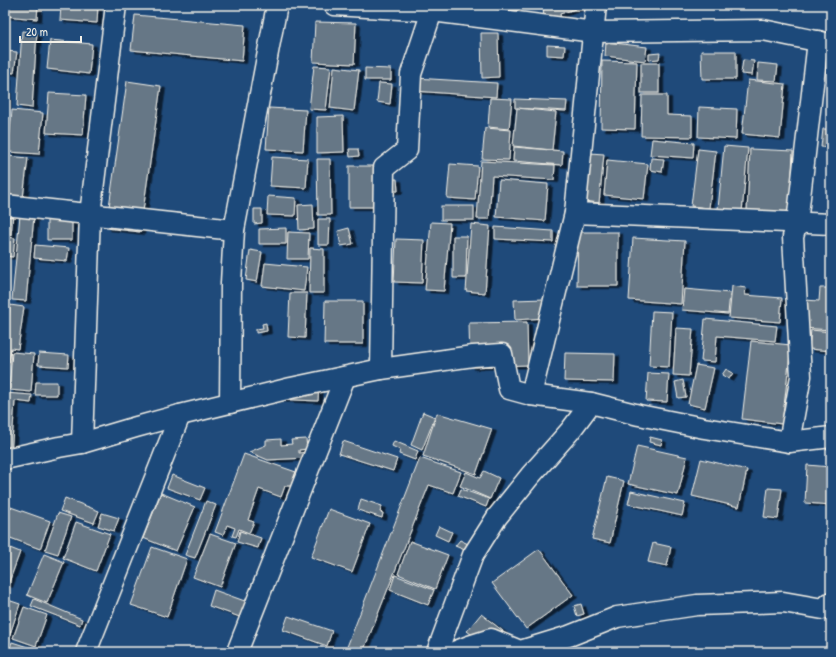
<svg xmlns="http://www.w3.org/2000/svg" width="836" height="657" font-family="'Patrick Hand',sans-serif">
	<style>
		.building { fill: #667786; stroke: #f4f1e8; filter: url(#shadow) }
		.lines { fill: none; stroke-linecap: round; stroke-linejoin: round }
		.minor-casing { stroke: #f4f1e8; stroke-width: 23 }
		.minor { stroke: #1f4a7a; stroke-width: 20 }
	</style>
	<defs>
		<filter id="shadow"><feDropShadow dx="4.5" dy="2.5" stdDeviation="0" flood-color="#0009"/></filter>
	</defs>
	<rect width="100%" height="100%" fill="#1f4a7a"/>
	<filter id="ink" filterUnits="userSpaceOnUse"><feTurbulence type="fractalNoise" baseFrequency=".025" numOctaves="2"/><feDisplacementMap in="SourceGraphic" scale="8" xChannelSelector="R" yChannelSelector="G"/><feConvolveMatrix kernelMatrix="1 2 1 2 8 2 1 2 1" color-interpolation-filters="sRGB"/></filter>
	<g filter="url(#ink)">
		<!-- building -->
		<g class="building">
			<polygon points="5,5 38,5 37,19 5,16"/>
			<polygon points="61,5 98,5 97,23 60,20"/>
			<polygon points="454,5 517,5 517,11"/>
			<polygon points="543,5 578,5 578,8 560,14 561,19 544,21"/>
			<polygon points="135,15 245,25 242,61 131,50"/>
			<polygon points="315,22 356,23 354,64 313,62"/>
			<polygon points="22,31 37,32 32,108 17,106"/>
			<polygon points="481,33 498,33 499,77 482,78"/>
			<polygon points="50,40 92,44 89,74 47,69"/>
			<polygon points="606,42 647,47 645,61 605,56"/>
			<polygon points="547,45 565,46 564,56 547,55"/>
			<polygon points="5,51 17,52 14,73 5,72"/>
			<polygon points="701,51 736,51 736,79 702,79"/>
			<polygon points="660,53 659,59 649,60 649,54"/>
			<polygon points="743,60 754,61 752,75 741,74"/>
			<polygon points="602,61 637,62 635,129 601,128"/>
			<rect x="641" y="63" width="18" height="30"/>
			<polygon points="758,63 778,65 776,81 757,80"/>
			<polygon points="314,66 331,67 326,110 309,109"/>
			<polygon points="334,67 359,70 354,111 330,108"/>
			<polygon points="365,68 391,69 391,80 365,80"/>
			<polygon points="5,77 7,77 6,107 5,107"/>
			<polygon points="415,78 497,83 496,97 414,91"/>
			<polygon points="748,80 785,84 780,138 742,134"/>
			<polygon points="127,81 161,86 140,232 106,228"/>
			<polygon points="379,83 392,84 390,104 377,102"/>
			<polygon points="49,93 86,95 83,135 46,133"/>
			<polygon points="642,95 667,95 667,115 692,116 692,137 641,136"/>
			<polygon points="490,98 512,99 509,129 488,127"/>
			<polygon points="515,99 567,101 566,111 515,108"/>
			<polygon points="699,107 737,109 736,139 698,137"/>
			<polygon points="269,108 306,110 303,151 266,149"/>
			<polygon points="517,108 556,112 552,150 513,146"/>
			<polygon points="12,110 43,113 39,154 8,152"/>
			<polygon points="343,116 344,152 317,153 317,117"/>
			<polygon points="485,128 511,130 509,160 482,159"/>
			<polygon points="823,129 831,129 831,148 821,147"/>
			<polygon points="652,139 694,143 693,158 650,155"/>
			<polygon points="724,146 748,148 742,212 718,209"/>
			<polygon points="514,147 563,151 562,165 513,161"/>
			<polygon points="349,149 358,149 359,156 350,157"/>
			<polygon points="698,149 716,151 709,208 691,206"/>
			<polygon points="750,149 793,151 790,214 747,212"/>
			<polygon points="590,153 604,154 599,203 585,201"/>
			<polygon points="8,156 28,158 23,198 5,196 5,187"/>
			<polygon points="272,157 308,159 306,188 270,186"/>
			<polygon points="651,158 664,159 662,172 650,170"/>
			<polygon points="317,159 330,159 331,215 318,215"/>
			<polygon points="607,160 648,164 644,199 604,195"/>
			<polygon points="481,161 555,165 554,180 492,176 489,219 477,219"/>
			<polygon points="450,164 478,166 475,200 447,198"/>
			<rect x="349" y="166" width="28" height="41"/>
			<polygon points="389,179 397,179 398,191 390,191"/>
			<polygon points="499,180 548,184 545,221 496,217"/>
			<polygon points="268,196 296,198 295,216 267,215"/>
			<polygon points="313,204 314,229 299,230 298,205"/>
			<rect x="441" y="206" width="33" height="14"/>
			<polygon points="254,209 262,209 262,223 254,224"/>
			<polygon points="5,212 13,213 11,236 5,235"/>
			<polygon points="20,215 34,216 26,301 12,300"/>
			<polygon points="47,217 72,218 72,240 47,240"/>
			<polygon points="318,219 330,219 329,245 318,245"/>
			<polygon points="431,222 450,223 444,291 425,290"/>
			<polygon points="471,224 490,226 485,293 466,291"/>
			<polygon points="495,227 553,231 553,242 495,239"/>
			<polygon points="286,228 286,244 259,244 259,229"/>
			<polygon points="349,228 353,244 341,246 338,231"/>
			<polygon points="288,232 309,233 308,259 287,259"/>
			<polygon points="578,232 618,232 618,286 577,286"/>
			<polygon points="453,236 467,236 466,278 453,278"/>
			<polygon points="5,237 15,238 13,257 5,256"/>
			<polygon points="633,238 685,241 681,304 629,300"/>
			<polygon points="396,239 424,240 422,283 394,282"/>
			<polygon points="35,245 69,248 67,261 34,258"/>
			<polygon points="310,248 324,249 324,293 309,293"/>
			<polygon points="250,250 262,252 257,282 246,280"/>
			<polygon points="265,263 307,267 304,291 262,286"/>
			<polygon points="732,286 746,288 745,295 782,298 780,322 729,318"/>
			<polygon points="820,288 831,288 831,330 803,328 805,300 819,301"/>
			<polygon points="684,289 730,293 728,314 682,310"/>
			<polygon points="290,293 307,293 305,338 288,337"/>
			<polygon points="544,299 545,318 515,320 514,300"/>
			<polygon points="325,301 363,301 363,344 324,344"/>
			<polygon points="10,305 24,307 18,349 11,348 9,362 5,362 5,346"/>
			<polygon points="652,311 672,312 669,367 649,366"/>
			<polygon points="705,319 777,326 775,341 717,336 715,362 701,361"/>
			<polygon points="527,322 528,365 470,367 469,323"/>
			<polygon points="266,323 267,331 256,333 256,329 263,328 262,324"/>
			<polygon points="676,328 693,329 689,376 673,375"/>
			<polygon points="811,330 831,332 831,351 809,349"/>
			<polygon points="751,341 791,345 782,424 742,419"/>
			<polygon points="12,352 34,354 31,392 9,390"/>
			<polygon points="39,353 69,355 68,367 38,365"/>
			<polygon points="565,353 615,354 614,382 564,381"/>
			<polygon points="696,365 714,368 705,408 688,404"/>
			<polygon points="726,369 733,373 729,379 722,375"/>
			<polygon points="648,373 669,374 667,402 646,401"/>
			<polygon points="683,380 686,397 678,398 675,382"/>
			<polygon points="36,382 57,382 57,395 35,395"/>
			<polygon points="273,382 319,384 318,401 272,399"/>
			<polygon points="5,393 32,395 31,403 15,401 11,454 5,453"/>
			<polygon points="423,412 435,417 422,450 411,445"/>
			<polygon points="437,413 492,429 476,474 423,456"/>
			<polygon points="650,437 662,440 661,445 649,442"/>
			<polygon points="281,439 281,445 292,444 291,440 306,439 307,449 299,450 299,453 307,452 307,458 268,460 249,452 266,445 266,440"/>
			<polygon points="343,441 397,459 393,471 339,454"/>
			<polygon points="394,441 418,451 415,460 399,454 400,450 392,446"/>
			<polygon points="637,446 687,457 678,495 628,484"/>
			<polygon points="244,454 296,472 291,486 285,486 281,497 259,489 248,520 254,522 249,533 239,529 236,537 232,536 235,528 227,525 223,535 215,532"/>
			<polygon points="420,458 461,472 453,493 429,485 363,652 345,652"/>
			<polygon points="701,459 747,470 739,507 692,496"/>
			<polygon points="807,465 831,467 831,505 805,503"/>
			<polygon points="484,471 499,478 490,499 460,486 466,472 480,478"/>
			<polygon points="172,475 205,488 200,500 167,488"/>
			<polygon points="607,477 624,481 610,543 592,539"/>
			<polygon points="768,488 782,489 778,519 764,517"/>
			<polygon points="461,489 489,499 486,507 458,496"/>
			<polygon points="631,491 685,503 682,516 628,504"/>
			<polygon points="161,493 195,507 176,551 143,538"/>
			<polygon points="65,498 99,511 94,523 60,511"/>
			<polygon points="361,499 382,506 380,512 383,513 382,518 358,510"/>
			<polygon points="206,501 216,505 195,558 185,555"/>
			<polygon points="5,505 50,521 40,549 5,536"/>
			<polygon points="329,509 370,524 352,572 311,557"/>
			<polygon points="58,513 71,517 58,554 45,550"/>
			<polygon points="102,513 119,518 114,531 98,526"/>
			<polygon points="76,522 110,534 96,571 63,558"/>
			<polygon points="439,526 452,532 448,541 435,535"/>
			<polygon points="240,531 261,538 258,548 237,542"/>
			<polygon points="210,534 236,543 220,587 193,577"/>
			<polygon points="460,540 470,545 465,550 455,546"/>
			<polygon points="410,541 448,555 435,589 398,574"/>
			<polygon points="653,543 671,547 667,566 648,562"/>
			<polygon points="5,546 20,552 8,585 5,584"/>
			<polygon points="152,547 187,559 167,617 131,605"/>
			<polygon points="539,549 573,595 526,629 492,583"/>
			<polygon points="44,554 64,562 47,603 27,595"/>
			<polygon points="395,575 434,590 428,605 390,590"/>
			<polygon points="214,590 253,604 248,620 209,606"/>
			<polygon points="34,599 82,619 80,625 31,606"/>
			<polygon points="8,600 20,604 9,637 5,636 5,609"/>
			<polygon points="581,604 584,614 577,616 574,606"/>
			<polygon points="24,607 47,615 36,646 13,638"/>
			<polygon points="481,614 503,631 489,648 467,631"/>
			<polygon points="288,616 332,631 327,646 283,630"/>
			<polygon points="12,642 31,648 30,652 8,652"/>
		</g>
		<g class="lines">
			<defs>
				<g id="minor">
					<polyline points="334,5 432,11 594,32 763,30 831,44"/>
					<polyline points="5,205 234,230"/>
					<polyline points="575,213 831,224"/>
					<polyline points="381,369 384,168 407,150 411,74 432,11"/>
					<polyline points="531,395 575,213 596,5"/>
					<polyline points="230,403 231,283 234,230 277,5"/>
					<polyline points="789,442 801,376 793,237 797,223 818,41"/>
					<polyline points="82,443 90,214 116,5"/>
					<polyline points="5,459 59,447 82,443 136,427 180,415 291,388 381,369 473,356 502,354 509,389 531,395 591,403 639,415 704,428 789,442 831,437"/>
					<polyline points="86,652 180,415"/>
					<polyline points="237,652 345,377"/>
					<polyline points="437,652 473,555 497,517 530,476 570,431 591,403"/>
					<polyline points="454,652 469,646 491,639 520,651 569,636 617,617 697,605 783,602 823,609 831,602"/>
				</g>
			</defs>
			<!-- minor casing -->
			<use href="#minor" class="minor-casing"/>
			<!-- minor -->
			<use href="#minor" class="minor"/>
		</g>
	</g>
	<!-- margin -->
	<rect width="836" height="657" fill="none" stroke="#1f4a7a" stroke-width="20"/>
	<rect x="10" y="10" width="816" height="637" fill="none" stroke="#f4f1e8" stroke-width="1.5" filter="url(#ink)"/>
	<!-- scale -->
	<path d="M20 36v6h61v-6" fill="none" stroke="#f4f1e8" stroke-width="2"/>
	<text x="26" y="36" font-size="12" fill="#f4f1e8" stroke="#1f4a7a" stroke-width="3" paint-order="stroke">20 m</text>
</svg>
